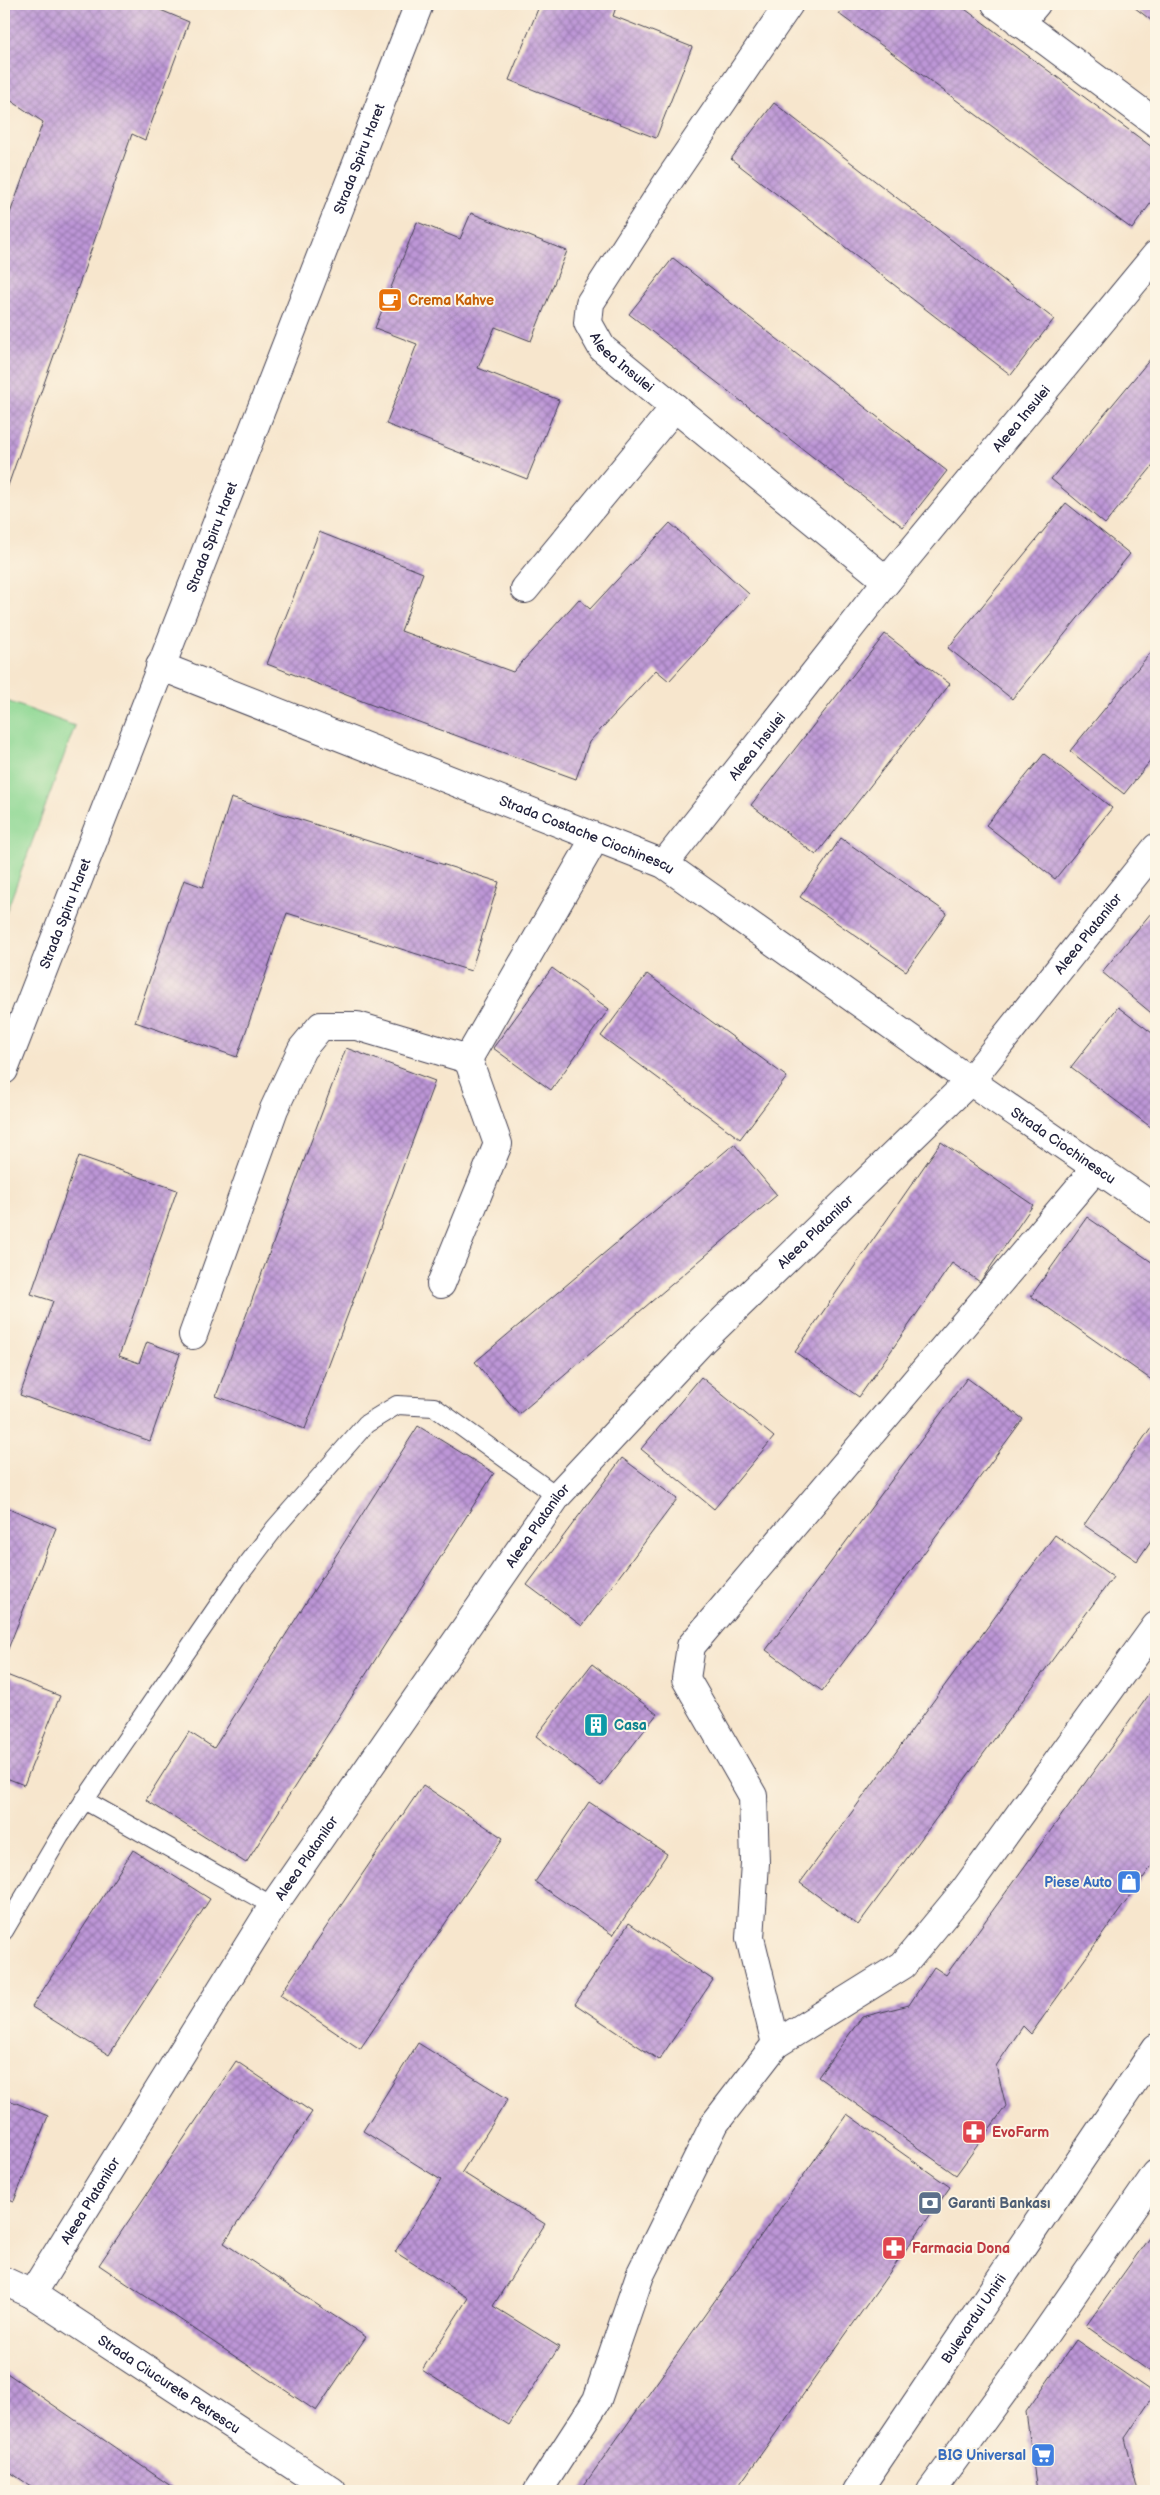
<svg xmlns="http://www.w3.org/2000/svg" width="1160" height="2495" font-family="'Balsamiq Sans',sans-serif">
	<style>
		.green { fill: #8fd894; stroke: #587d68 }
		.building { fill: url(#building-cross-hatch) }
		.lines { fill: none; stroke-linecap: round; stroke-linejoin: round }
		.lane-casing { stroke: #423f51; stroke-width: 20 }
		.street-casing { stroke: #423f51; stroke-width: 30 }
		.secondary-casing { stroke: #423f51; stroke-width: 30 }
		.primary-casing { stroke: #423f51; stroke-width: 30 }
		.lane { stroke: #fff; stroke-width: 18 }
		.street { stroke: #fff; stroke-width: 28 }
		.secondary { stroke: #fff; stroke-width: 28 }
		.primary { stroke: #fff; stroke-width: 28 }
		.labels { text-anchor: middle; stroke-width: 4; stroke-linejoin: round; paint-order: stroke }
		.street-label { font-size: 14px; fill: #22223b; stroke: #fcf5e5 }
		.food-label { font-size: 14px; font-weight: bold; fill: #c56008; stroke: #fcf5e5; text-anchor: start }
		.culture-label { font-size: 14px; font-weight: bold; fill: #0d838f; stroke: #fcf5e5; text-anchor: start }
		.shop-label { font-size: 14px; font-weight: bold; fill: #366cbe; stroke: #fcf5e5; text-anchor: end }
		.health-label { font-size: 14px; font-weight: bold; fill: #be3a42; stroke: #fcf5e5; text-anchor: start }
		.service-label { font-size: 14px; font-weight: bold; fill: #4e5e75; stroke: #fcf5e5; text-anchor: start }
	</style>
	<defs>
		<pattern id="building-cross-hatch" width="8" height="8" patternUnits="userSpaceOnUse" patternTransform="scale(1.25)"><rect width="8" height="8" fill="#bd96d7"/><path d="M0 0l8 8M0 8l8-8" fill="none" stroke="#997ab0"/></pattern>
	</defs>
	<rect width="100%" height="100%" fill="#fcf5e5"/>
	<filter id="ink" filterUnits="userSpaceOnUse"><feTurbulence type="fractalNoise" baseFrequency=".02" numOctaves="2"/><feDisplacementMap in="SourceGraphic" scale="10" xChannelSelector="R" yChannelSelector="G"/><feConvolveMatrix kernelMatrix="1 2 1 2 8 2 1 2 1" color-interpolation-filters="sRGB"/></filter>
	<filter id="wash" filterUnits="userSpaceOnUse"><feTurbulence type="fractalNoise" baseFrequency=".0096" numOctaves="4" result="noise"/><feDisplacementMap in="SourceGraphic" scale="20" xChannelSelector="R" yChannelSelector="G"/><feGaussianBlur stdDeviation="1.12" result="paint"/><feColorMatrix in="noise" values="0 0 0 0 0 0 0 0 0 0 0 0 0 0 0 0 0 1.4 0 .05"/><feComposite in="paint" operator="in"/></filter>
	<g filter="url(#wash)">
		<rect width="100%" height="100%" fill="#f7e6cd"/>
		<!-- green -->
		<polygon class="green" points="4,700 75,726 4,918"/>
		<g id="blocks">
			<!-- building -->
			<g class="building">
				<polygon points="4,4 162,4 158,9 189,22 145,140 132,134 4,497 4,230 43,122 4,96"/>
				<polygon points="540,4 617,4 613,16 692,47 656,138 509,80"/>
				<polygon points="846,4 958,4 1156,150 1156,196 1132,229 839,14"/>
				<polygon points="1130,4 1156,4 1156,24"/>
				<polygon points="774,103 1054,319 1011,375 731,159"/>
				<polygon points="471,213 567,251 531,341 495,327 478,368 559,400 527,479 386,424 417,344 375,328 417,222 460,239"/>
				<polygon points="673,258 947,471 903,527 629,314"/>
				<polygon points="1156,352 1156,462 1105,524 1051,479"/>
				<polygon points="1066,503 1130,554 1012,699 948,648"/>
				<polygon points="670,523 749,594 669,681 656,670 589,742 576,779 372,705 267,664 319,532 423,573 401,631 513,672 579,599 590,609"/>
				<polygon points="885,634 950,684 816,855 751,805"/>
				<polygon points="1156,646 1156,754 1124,794 1070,751"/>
				<polygon points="1044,754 1112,808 1055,879 986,825"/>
				<polygon points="231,798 499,882 471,971 287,913 237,1057 135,1022 184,880 203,887"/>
				<polygon points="841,838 947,913 906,971 800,897"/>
				<polygon points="1156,907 1156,1017 1102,972"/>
				<polygon points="552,968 609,1009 551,1090 493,1048"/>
				<polygon points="647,974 787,1077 740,1139 601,1036"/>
				<polygon points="1118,1007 1156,1036 1156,1131 1071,1067"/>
				<polygon points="346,1048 435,1081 305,1429 216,1396"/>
				<polygon points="941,1142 1033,1205 980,1282 952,1263 859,1397 795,1352"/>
				<polygon points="734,1144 777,1195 519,1414 475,1362"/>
				<polygon points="79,1156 177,1190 119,1356 139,1363 147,1342 180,1354 150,1441 20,1395 53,1301 31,1294"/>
				<polygon points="1087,1217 1156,1265 1156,1383 1031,1296"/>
				<polygon points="701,1377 774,1437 714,1509 641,1449"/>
				<polygon points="967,1378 1023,1419 822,1691 766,1650"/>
				<polygon points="1156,1420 1156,1533 1137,1561 1084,1525"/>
				<polygon points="418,1426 494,1473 246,1863 146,1800 189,1732 214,1748"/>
				<polygon points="622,1458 677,1499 582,1626 527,1585"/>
				<polygon points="4,1506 56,1528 4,1659"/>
				<polygon points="1055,1535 1113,1577 858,1925 800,1883"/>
				<polygon points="592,1664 657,1714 601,1786 536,1736"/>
				<polygon points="4,1674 60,1696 24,1785 4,1777"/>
				<polygon points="1156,1685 1156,1860 1031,2034 1023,2026 996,2066 1006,2106 956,2175 818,2077 862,2017 909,2005 934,1967 946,1975"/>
				<polygon points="423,1785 503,1838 360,2049 280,1995"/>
				<polygon points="589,1802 667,1854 613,1935 535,1882"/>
				<polygon points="133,1850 210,1899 109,2055 32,2007"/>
				<polygon points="629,1923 713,1980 659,2060 575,2004"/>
				<polygon points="418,2043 508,2099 462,2172 545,2224 493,2306 559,2347 509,2425 422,2370 468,2298 395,2252 441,2180 363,2131"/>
				<polygon points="236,2061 312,2112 224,2243 366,2337 316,2411 99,2265"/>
				<polygon points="4,2098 48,2116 14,2201 4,2197"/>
				<polygon points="847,2114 950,2187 735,2491 580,2491"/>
				<polygon points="1156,2228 1156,2376 1086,2326"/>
				<polygon points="1076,2340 1155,2394 1125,2438 1138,2491 1037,2491 1026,2412"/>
				<polygon points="4,2371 178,2491 38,2491 4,2468"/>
			</g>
		</g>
	</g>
	<g filter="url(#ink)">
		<use href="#blocks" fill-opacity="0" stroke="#423f51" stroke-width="1"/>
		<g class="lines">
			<defs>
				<g id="lane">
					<polyline points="84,1800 273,1906"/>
					<polyline points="4,1931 60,1836 237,1578 275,1528 366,1424 397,1405 434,1407 557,1496"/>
				</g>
				<g id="street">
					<path id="s1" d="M789,4L667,183L590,303L588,323L602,348L887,581"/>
					<polyline points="996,4 1156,123"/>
					<polyline points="1020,23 1036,4"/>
					<polyline points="525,589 675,407"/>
					<path id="s2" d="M160,666L664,864L970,1081L1156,1209"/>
					<path id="s3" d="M664,864L887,581L1156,255"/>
					<polyline points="441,1284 498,1144 468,1059"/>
					<polyline points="193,1335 274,1109 302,1049 321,1026 357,1026 468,1059 595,838"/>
					<polyline points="776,2044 750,1938 755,1863 753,1796 686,1679 691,1646 1096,1168"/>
					<path id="s4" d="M4,2281L32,2294L332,2491"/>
					<path id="s5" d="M32,2294L273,1906L557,1496L703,1340L970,1081L1156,848"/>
					<polyline points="538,2491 597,2400 640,2275 715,2123 776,2044 903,1965 964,1891 1156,1626"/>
				</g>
				<g id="secondary">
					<path id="s6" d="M4,1070L419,4"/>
				</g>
				<g id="primary">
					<path id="s7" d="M857,2491L1156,2048"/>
					<polyline points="931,2491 1036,2347 1156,2174"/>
				</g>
			</defs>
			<!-- lane casing -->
			<use href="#lane" class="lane-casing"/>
			<!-- street casing -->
			<use href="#street" class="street-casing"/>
			<!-- secondary casing -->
			<use href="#secondary" class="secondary-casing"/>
			<!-- primary casing -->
			<use href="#primary" class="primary-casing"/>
			<!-- lane -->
			<use href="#lane" class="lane"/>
			<!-- street -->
			<use href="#street" class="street"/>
			<!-- secondary -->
			<use href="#secondary" class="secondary"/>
			<!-- primary -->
			<use href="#primary" class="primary"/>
		</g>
	</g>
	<!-- icons -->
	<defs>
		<symbol id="cafe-square" viewBox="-11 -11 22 22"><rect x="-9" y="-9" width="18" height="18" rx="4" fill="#e8710a" stroke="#fcf5e5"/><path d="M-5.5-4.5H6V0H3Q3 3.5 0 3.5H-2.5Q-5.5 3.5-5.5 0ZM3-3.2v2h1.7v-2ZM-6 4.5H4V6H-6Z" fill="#fff"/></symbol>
		<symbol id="building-square" viewBox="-11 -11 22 22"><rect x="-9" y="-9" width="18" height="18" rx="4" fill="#0f9aa8" stroke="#fcf5e5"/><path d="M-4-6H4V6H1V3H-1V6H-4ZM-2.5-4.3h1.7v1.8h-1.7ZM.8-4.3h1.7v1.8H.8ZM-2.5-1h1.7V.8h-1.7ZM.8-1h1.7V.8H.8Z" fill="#fff"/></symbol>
		<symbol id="shop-square" viewBox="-11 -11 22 22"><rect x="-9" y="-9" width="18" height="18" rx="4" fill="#3f7fe0" stroke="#fcf5e5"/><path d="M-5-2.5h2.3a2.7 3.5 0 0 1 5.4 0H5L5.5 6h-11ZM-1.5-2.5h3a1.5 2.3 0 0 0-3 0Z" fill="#fff"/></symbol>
		<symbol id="pharmacy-square" viewBox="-11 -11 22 22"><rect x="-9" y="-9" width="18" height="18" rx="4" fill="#e0444e" stroke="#fcf5e5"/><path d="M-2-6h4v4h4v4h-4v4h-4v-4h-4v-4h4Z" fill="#fff"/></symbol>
		<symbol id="bank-square" viewBox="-11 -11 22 22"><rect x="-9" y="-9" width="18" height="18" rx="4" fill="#5c6f8a" stroke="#fcf5e5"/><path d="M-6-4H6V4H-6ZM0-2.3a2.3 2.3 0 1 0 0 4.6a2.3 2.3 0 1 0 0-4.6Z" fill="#fff"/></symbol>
		<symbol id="supermarket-square" viewBox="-11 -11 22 22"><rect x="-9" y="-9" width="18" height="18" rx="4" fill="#3f7fe0" stroke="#fcf5e5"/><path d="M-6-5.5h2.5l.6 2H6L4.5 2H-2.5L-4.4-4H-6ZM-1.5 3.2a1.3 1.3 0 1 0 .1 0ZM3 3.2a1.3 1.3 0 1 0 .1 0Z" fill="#fff"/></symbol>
	</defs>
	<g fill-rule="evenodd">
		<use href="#cafe-square" x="376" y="286" width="28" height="28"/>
		<use href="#building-square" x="582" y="1711" width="28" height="28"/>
		<use href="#shop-square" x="1115" y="1868" width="28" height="28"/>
		<use href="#pharmacy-square" x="960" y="2118" width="28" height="28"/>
		<use href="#bank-square" x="916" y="2189" width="28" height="28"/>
		<use href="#pharmacy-square" x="880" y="2234" width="28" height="28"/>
		<use href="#supermarket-square" x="1029" y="2441" width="28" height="28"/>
	</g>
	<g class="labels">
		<!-- street labels -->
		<g class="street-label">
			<text dy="5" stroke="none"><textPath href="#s6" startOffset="978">Strada Spiru Haret</textPath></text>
			<text dy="5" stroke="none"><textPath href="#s1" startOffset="432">Aleea Insulei</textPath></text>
			<text dy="5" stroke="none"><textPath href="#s3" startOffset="571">Aleea Insulei</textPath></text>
			<text dy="5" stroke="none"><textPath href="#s6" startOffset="572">Strada Spiru Haret</textPath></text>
			<text dy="5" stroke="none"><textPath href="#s3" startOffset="150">Aleea Insulei</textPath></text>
			<text dy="5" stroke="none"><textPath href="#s2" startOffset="459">Strada Costache Ciochinescu</textPath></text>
			<text dy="5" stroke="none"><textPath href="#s6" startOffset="168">Strada Spiru Haret</textPath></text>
			<text dy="5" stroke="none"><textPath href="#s5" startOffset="1730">Aleea Platanilor</textPath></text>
			<text dy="5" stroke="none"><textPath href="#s2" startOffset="1030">Strada Ciochinescu</textPath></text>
			<text dy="5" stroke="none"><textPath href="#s5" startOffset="1325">Aleea Platanilor</textPath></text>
			<text dy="5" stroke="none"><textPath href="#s5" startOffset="920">Aleea Platanilor</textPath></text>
			<text dy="5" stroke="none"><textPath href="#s5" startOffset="515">Aleea Platanilor</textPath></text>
			<text dy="5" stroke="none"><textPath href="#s5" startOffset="110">Aleea Platanilor</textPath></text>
			<text dy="5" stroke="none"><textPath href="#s7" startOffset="208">Bulevardul Unirii</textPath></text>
			<text dy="5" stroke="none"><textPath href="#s4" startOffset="195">Strada Ciucurete Petrescu</textPath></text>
		</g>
		<!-- food labels -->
		<g class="food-label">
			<text x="408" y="305">Crema Kahve</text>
		</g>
		<!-- culture labels -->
		<g class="culture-label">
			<text x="614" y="1730">Casa</text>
		</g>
		<!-- shop labels -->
		<g class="shop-label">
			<text x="1112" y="1887">Piese Auto</text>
			<text x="1026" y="2460">BIG Universal</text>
		</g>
		<!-- health labels -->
		<g class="health-label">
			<text x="992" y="2137">EvoFarm</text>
			<text x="912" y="2253">Farmacia Dona</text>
		</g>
		<!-- service labels -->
		<g class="service-label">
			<text x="948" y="2208">Garanti Bankası</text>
		</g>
	</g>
	<!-- margin -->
	<rect width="1160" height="2495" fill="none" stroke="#fcf5e5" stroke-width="20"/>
</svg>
